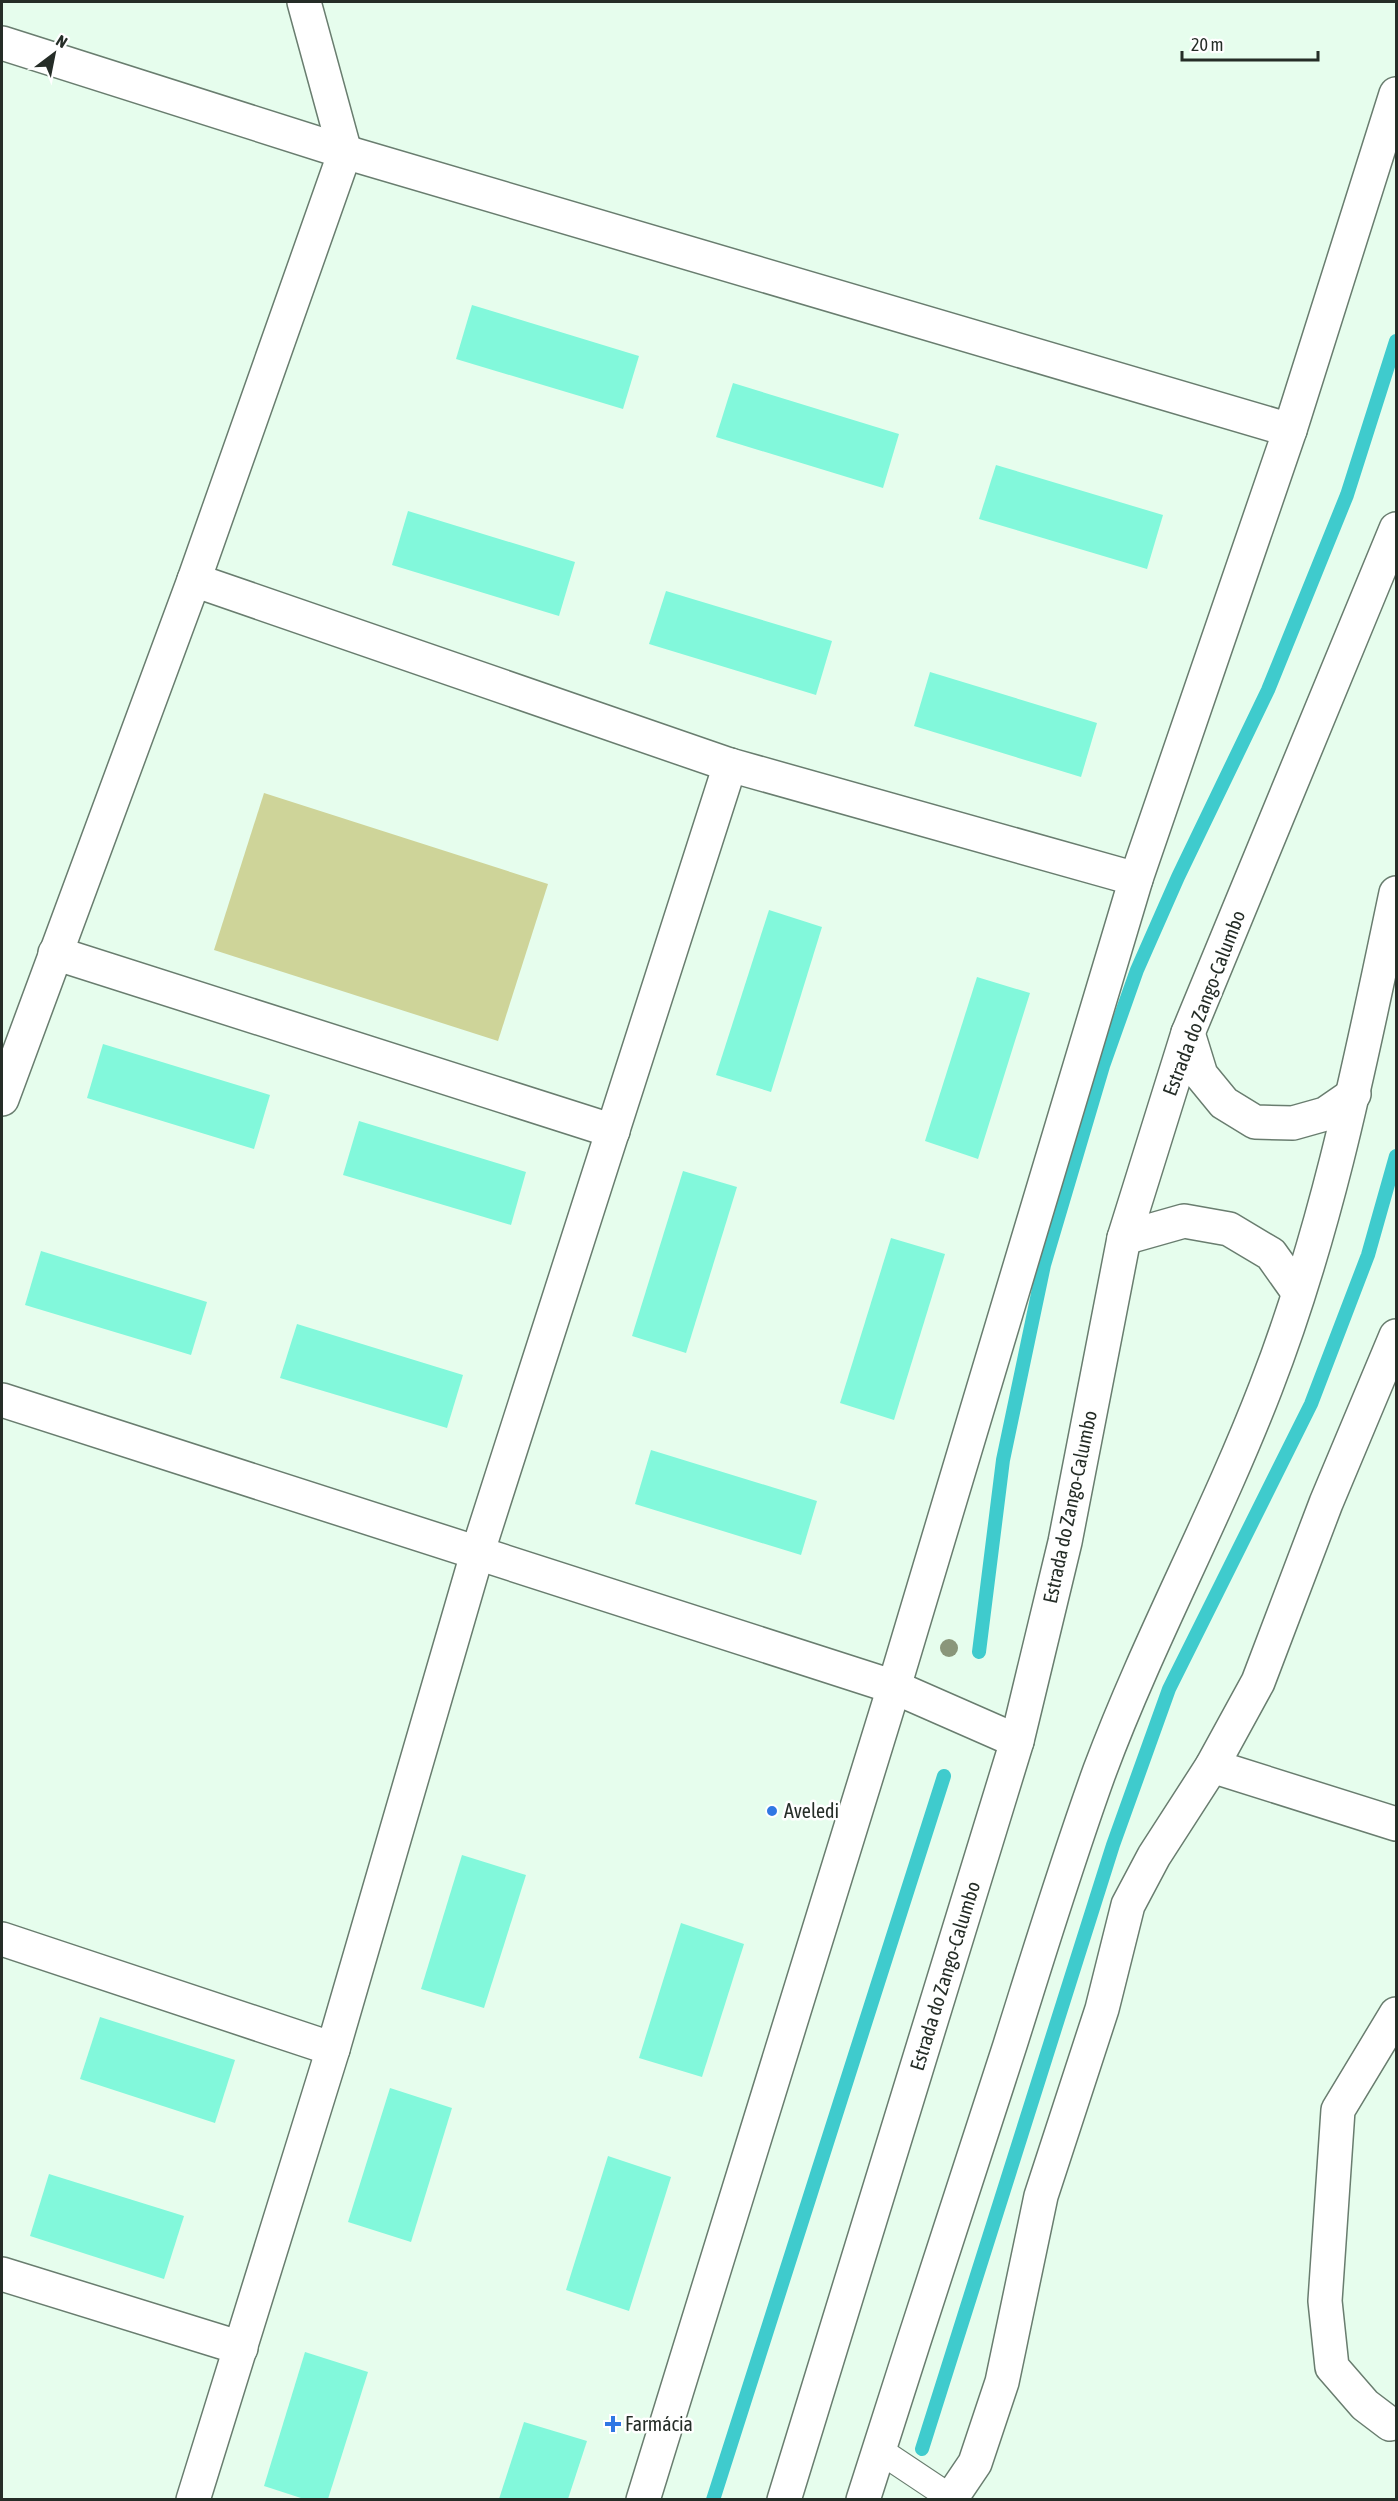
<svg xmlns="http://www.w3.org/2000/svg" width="1398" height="2501" font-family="'Asap Condensed',sans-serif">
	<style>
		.green { fill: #ced499 }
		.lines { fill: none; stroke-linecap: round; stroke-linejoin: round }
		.stream { stroke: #3fcbcd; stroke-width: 14 }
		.building { fill: #82f8db }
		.lane-casing { stroke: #697d6f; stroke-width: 28 }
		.street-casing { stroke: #697d6f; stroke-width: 36 }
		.primary-casing { stroke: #697d6f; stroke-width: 36 }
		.lane { stroke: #fff; stroke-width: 26 }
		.street { stroke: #fff; stroke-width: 33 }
		.primary { stroke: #fff; stroke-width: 33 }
		.tree { fill: #8a967a }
		.poi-dot { fill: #3077e4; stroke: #fff; stroke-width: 2 }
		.labels { text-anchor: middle; stroke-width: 5; stroke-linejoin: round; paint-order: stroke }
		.street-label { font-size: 20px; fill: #252d27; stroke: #fff }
		.poi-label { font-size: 20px; fill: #252d27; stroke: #fff; text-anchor: start }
	</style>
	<rect width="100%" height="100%" fill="#e6fded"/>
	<!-- green -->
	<polygon class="green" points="264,793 548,884 498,1041 214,950"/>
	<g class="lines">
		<!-- stream -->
		<g class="stream">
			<polyline points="979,1652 1003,1460 1044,1265 1103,1066 1137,970 1178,877 1268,690 1347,495 1396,341"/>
			<polyline points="922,2449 1113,1845 1169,1689 1311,1404 1368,1255 1396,1156"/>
			<polyline points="713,2500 944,1776"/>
		</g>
	</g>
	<!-- building -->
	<g class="building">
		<polygon points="472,305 639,356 623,409 456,359"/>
		<polygon points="733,383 899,434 883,488 716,437"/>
		<polygon points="996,465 1163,515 1147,569 979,519"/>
		<polygon points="408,511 575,562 559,616 392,565"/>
		<polygon points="666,591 832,641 816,695 649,644"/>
		<polygon points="930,672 1097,723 1081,777 914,726"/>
		<polygon points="769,910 822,927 771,1092 716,1075"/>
		<polygon points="977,977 1030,993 978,1159 925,1141"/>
		<polygon points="103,1044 270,1095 254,1149 87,1098"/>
		<polygon points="359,1121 526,1172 511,1225 343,1175"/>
		<polygon points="683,1171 737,1187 686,1353 632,1336"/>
		<polygon points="891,1238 945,1254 894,1420 840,1403"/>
		<polygon points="41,1251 207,1302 191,1355 25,1305"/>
		<polygon points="297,1324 463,1375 447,1428 280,1378"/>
		<polygon points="651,1450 817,1501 801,1555 635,1504"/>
		<polygon points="462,1855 526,1875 484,2008 421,1989"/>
		<polygon points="681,1923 744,1944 702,2077 639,2058"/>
		<polygon points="100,2017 235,2060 215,2123 80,2079"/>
		<polygon points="390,2088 452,2108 411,2242 348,2222"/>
		<polygon points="608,2156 671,2177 629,2311 566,2290"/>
		<polygon points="49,2174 184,2216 164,2279 30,2236"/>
		<polygon points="305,2352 368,2372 328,2499 304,2499 264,2486"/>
		<polygon points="524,2422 587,2441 568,2499 499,2499"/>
	</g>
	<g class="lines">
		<defs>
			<polyline id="lane" points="879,2450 954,2500"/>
			<g id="street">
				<polyline points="2,43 345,152 1290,430"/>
				<polyline points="194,580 730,765 1136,879"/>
				<polyline points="55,953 613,1131"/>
				<polyline points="2,1099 194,580 345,152 304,2"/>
				<polyline points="2,1400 894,1687 1017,1741"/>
				<polyline points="1212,1766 1396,1824"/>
				<polyline points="2,1939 333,2049"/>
				<polyline points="2,2274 241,2348"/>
				<polyline points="1390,2424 1365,2405 1332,2367 1325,2301 1338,2110 1396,2014"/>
				<polyline points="952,2497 975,2463 1002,2382 1041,2196 1102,2009 1128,1905 1154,1856 1212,1766 1258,1682 1326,1503 1396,1336"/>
				<polyline points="193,2500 333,2049 477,1554 730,765"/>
				<polyline points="643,2500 894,1687 1136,879 1290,430 1396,94"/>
			</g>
			<g id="primary">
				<polyline points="1188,1033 1201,1075 1224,1103 1255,1122 1293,1123 1325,1114 1354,1094"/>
				<polyline points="1124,1238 1184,1221 1229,1229 1271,1254 1298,1292"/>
				<polyline points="784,2500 1017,1741 1065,1542 1124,1238 1188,1033 1396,529"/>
				<path d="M863,2500C911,2348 961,2197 1010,2045C1039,1953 1067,1861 1100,1770C1149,1639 1216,1517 1266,1387C1328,1227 1361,1059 1396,893"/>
			</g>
		</defs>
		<!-- lane casing -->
		<use href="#lane" class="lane-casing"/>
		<!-- street casing -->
		<use href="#street" class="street-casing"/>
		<!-- primary casing -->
		<use href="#primary" class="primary-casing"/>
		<!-- lane -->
		<use href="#lane" class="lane"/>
		<!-- street -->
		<use href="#street" class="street"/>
		<!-- primary -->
		<use href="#primary" class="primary"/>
	</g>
	<!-- trees -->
	<circle class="tree" cx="949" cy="1648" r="9"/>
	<!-- markers -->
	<g class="poi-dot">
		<circle cx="772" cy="1811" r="6"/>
		<path d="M610 2415h6v6h6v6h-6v6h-6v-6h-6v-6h6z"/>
	</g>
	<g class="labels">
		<!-- street labels -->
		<g class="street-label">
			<text transform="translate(1204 1003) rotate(-69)" y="7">Estrada do Zango-Calumbo</text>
			<text transform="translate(1070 1507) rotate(-78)" y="7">Estrada do Zango-Calumbo</text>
			<text transform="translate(945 1976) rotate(-73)" y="7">Estrada do Zango-Calumbo</text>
		</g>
		<!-- poi labels -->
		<g class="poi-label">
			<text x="784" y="1818">Aveledi</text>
			<text x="625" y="2431">Farmácia</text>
		</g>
	</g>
	<!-- border -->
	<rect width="1398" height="2501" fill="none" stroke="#252d27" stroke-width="6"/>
	<!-- north arrow -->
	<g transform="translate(54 54) rotate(32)" stroke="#ffffff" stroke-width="4.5" paint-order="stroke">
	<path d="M0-4.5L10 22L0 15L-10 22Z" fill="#252d27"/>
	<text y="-9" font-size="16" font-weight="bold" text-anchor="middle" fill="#252d27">N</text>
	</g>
	<!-- scale -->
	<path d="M1182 51v9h136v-9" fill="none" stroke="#252d27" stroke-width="3"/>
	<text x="1191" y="51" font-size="18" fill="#252d27" stroke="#ffffff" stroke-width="4.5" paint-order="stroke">20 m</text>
</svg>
